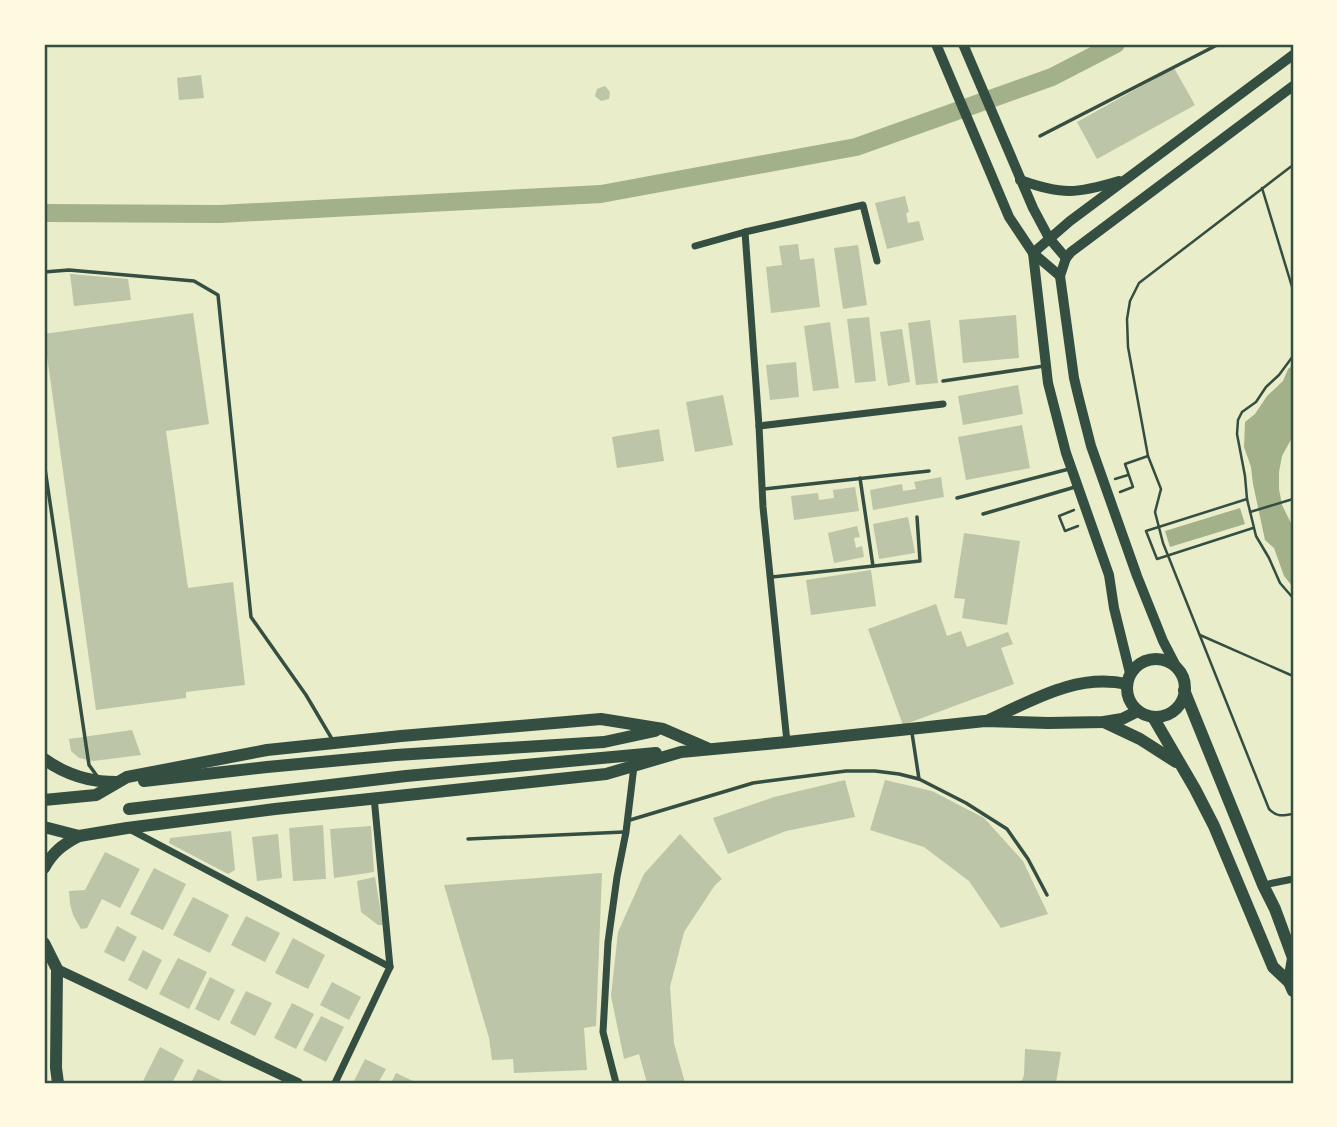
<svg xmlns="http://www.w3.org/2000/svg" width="1337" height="1127" font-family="Poppins,sans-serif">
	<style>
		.water { fill: #a3b18a }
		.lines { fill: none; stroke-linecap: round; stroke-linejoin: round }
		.canal { stroke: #a3b18a; stroke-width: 18 }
		.building { fill: #bcc5a7 }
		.path { stroke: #344e41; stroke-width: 2.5 }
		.service { stroke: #344e41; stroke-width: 3.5 }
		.minor { stroke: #344e41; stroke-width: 7 }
		.secondary { stroke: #344e41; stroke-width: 10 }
		.primary { stroke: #344e41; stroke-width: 10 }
		.trunk { stroke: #344e41; stroke-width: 12 }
		.neatline { fill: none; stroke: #344e41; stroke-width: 2.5 }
	</style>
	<rect width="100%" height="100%" fill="#e9edc9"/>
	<!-- water -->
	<g class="water">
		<polygon points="1293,365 1293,436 1282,456 1279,472 1279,489 1282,505 1293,527 1293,587 1284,576 1274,548 1265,540 1253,484 1251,467 1244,447 1245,422 1255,414 1267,396 1283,381 1288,369"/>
		<polygon points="1240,508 1245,524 1170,547 1165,531"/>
	</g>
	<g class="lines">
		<!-- canal -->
		<polyline class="canal" points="44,213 220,214 601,194 856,147 1052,77 1116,44"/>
	</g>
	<!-- building -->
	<g class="building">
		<polygon points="1174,68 1195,105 1097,159 1077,122"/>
		<polygon points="201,75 204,98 179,100 177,78"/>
		<polygon points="605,86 610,92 609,99 601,101 595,96 597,89"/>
		<polygon points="905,196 909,212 906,213 908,223 919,221 924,240 887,249 875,203"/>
		<polygon points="798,244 800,260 814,258 820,307 771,313 766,267 782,265 779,246"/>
		<polygon points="858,245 867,305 843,309 834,248"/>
		<polygon points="70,274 128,279 131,300 74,306"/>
		<polygon points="193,313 209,424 166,431 188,588 233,582 245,685 186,692 186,698 96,710 44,334"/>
		<polygon points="1016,315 1019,358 963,363 959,320"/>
		<polygon points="869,317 876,381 855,383 847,319"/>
		<polygon points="930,320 938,383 916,385 908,323"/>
		<polygon points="830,322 839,388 813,391 804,326"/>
		<polygon points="902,329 910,382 888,386 880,332"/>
		<polygon points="796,362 799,397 770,400 766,365"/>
		<polygon points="1018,385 1023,414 963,425 958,396"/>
		<polygon points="723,395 733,445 695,452 686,402"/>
		<polygon points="1022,425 1030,468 966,480 958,437"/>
		<polygon points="659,429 664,461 617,468 612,437"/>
		<polygon points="941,477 944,497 873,510 870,490 902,484 903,491 916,489 914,482"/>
		<polygon points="855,487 859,511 794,520 791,496 818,493 819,500 834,498 833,490"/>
		<polygon points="908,517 915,553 879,559 873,524"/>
		<polygon points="857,526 860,537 854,538 856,548 862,546 864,557 834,563 828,533"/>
		<polygon points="964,533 1020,541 1007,625 962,618 965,599 954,598"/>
		<polygon points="871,570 876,606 811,615 806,580"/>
		<polygon points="936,604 947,636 961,631 967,647 1008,632 1013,644 1001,648 1014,684 903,725 868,629"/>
		<polygon points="132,730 141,755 93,761 79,758 71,751 69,739"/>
		<polygon points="845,780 855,817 786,831 728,854 713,818 774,797"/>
		<polygon points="885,780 932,791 984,818 1023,861 1048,914 1001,928 969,881 924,847 870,830"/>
		<polygon points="323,825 326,879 293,881 289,828"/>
		<polygon points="371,826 374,872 334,878 330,829"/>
		<polygon points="231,831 235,870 228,874 169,843 170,838"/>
		<polygon points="278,834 282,878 257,881 252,837"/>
		<polygon points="680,834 722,879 715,885 684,932 670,987 674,1043 685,1083 647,1083 639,1054 624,1059 611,996 618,932 644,874"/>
		<polygon points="105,852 140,869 120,908 102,899 87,928 81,929 73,915 70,904 69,891 85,890"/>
		<polygon points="154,868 186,884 163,930 130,914"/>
		<polygon points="602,873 596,1026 584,1028 587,1070 514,1073 513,1059 492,1060 489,1038 444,885"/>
		<polygon points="375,877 383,925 378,925 361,912 357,881"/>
		<polygon points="193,897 229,915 210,953 173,935"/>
		<polygon points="246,916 280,933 265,962 231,945"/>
		<polygon points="117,926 137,937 124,962 104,952"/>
		<polygon points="293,938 325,955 308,989 275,973"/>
		<polygon points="143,950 162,960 147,990 128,980"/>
		<polygon points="178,958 207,972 189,1009 159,994"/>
		<polygon points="210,977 235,990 219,1021 195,1009"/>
		<polygon points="332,982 361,997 349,1020 320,1005"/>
		<polygon points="246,991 272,1003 255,1036 230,1023"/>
		<polygon points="292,1003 314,1014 296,1049 274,1038"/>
		<polygon points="321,1016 344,1027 326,1062 303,1050"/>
		<polygon points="160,1047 184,1060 172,1083 142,1083"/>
		<polygon points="1025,1049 1061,1052 1056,1083 1021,1083 1024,1075"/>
		<polygon points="365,1059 386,1069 378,1083 353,1083"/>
		<polygon points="198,1069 227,1083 191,1083"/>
		<polygon points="396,1073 417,1083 391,1083"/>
	</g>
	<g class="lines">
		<!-- path -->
		<g class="path">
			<path d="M1293,165L1139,283L1130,301L1127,319L1128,347L1148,456L1161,489L1155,512L1163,543L1269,809C1277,817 1282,816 1293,814"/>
			<polyline points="1262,188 1293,290"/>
			<polyline points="1293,356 1279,375 1266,387 1256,402 1242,412 1238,420 1237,434 1245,476 1247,499 1256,536 1269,558 1280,583 1293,598"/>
			<polyline points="1115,479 1128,475"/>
			<polyline points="1120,492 1133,487 1125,464 1148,456"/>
			<polyline points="1247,499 1146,531 1157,559 1253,528"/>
			<polyline points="1074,510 1059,516 1065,531 1078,526"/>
			<polyline points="1250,512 1293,499"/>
			<polyline points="1200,635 1293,676"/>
			<polyline points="1293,672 1293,682"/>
		</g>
		<!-- service -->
		<g class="service">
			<polyline points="1040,136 1219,44"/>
			<polyline points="44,272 69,270 194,281 218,295 251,617 306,695 332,739"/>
			<polyline points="943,381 1044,366"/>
			<polyline points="44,462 89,765 97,776"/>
			<polyline points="860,478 873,566"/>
			<polyline points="764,489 929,471"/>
			<polyline points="957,498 1069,469"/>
			<polyline points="983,514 1075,487"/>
			<polyline points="772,577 920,561 917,517"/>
			<polyline points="912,733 919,779"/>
			<polyline points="630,820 753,783 846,771 875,771 899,774 919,779 966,803 1007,829 1028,859 1047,895"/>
			<polyline points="468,839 624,832"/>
		</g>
		<!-- minor -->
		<g class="minor">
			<polyline points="745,232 863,205 877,261"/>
			<polyline points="695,246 745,232 759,426 763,507 787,742"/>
			<polyline points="759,426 943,404"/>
			<polyline points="131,830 390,967"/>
			<polyline points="1263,885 1293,879"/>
			<polyline points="335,1083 390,967 374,797"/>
			<polyline points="616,1083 603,1032 608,942 617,877 626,832 634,766"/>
		</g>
		<!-- secondary -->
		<g class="secondary">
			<polyline points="936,44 1009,217 1033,253 1060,276"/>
			<polyline points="963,44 1033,208 1049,238 1066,258"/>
			<polyline points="57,969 298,1083"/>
		</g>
		<!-- primary -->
		<g class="primary">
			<path d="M1020,180C1062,195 1076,194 1119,181"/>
			<polyline points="1176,666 1163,641 1137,576 1091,446 1079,399 1074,378 1060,276 1066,258 1071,252 1293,86"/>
			<polyline points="1130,673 1114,608 1109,575 1066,453 1048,383 1033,253 1070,221 1293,55"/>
		</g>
		<!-- trunk -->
		<g class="trunk">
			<circle cx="1156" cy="688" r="29"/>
			<polyline points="1184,690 1263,885 1275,909 1293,958 1289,982"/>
			<polyline points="1153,717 1195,789 1214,826 1273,967 1289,982 1293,991"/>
			<path d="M989,720C1033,700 1077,673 1127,684"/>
			<polyline points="1104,722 1140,739 1176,762"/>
			<path d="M44,759C65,774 90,782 116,782"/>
			<polyline points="144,781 267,767 396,755 604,742 655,731"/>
			<polyline points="44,800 96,795 127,777 267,750 401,736 601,719 663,729 707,748"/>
			<polyline points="129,809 406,776 656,753"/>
			<polyline points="44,827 79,836 127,828 275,809 606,774 681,752 787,742 985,721 1048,723 1104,722 1122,719 1138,711"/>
			<path d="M44,868C53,852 62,845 79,836"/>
			<polyline points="44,943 57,969 56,1068 58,1083"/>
		</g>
	</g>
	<!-- border -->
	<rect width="1337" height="1127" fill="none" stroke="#fefae0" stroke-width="91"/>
	<rect x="46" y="46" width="1246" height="1036" class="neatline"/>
</svg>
